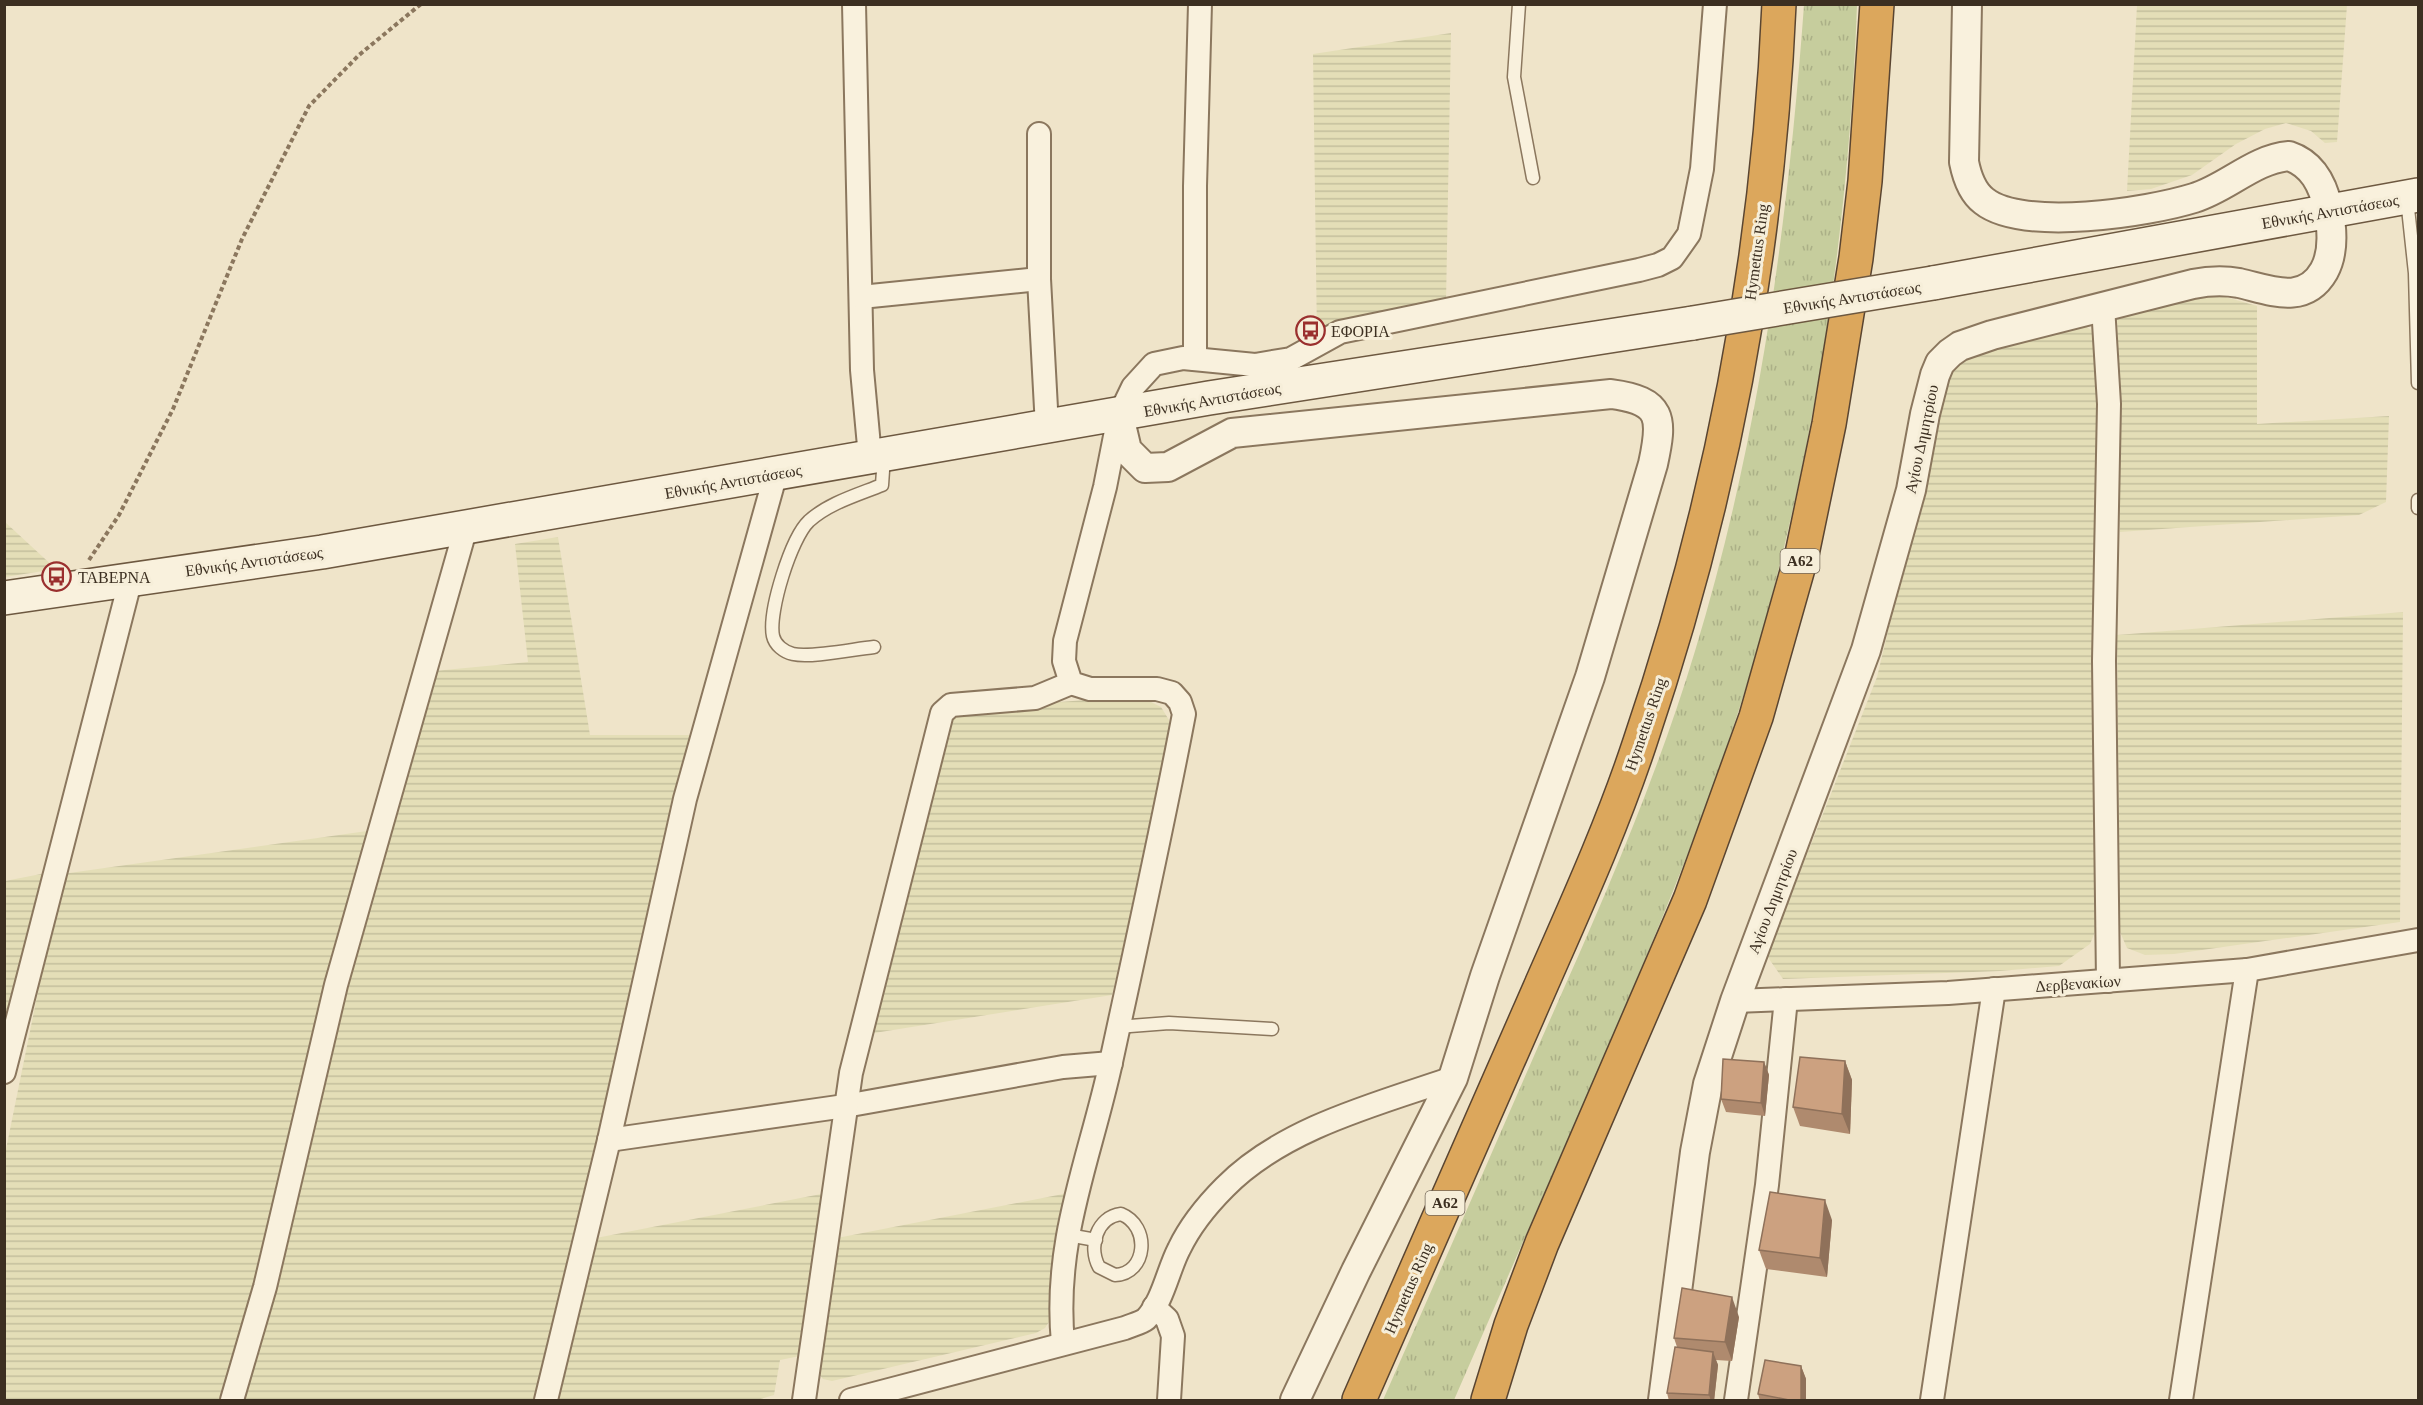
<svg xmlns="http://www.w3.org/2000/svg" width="2423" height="1405" font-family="'Times New Roman',serif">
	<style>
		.farmland { fill: url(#farmland-rules) }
		.grass { fill: url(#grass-tufts) }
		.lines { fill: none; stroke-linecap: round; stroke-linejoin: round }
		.service-casing { stroke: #8b775e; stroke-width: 15 }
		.minor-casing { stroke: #8b775e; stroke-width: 26 }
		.tertiary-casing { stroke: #8b775e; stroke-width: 32 }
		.secondary-casing { stroke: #6d5840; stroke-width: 36 }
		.motorway-casing { stroke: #5a4531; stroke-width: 36 }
		.path { stroke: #8b775e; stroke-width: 4; stroke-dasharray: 4.5 3; stroke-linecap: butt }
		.service { stroke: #f9f1dd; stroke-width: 12 }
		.minor { stroke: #f9f1dd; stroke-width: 22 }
		.tertiary { stroke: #f9f1dd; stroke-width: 28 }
		.secondary { stroke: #f9f1dd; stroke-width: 33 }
		.motorway { stroke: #dca75c; stroke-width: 33 }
		.secondary-bridge-casing { stroke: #6d5840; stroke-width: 36; stroke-linecap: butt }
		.secondary-bridge { stroke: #f9f1dd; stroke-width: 33 }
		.wall { fill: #af8a6e }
		.shaded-wall { fill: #8f715a }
		.building { fill: #cca180; stroke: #8f715a; stroke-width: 1.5 }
		.labels { text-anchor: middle; stroke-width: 6; stroke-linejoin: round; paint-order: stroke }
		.shield { fill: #f6eed9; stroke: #746858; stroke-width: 1.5 }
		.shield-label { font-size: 15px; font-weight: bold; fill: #3c2f21 }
		.street-label { font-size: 16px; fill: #3c2f21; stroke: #f6eed9 }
		.poi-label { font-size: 16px; fill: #3c2f21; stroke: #f6eed9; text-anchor: start }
	</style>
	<defs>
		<pattern id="farmland-rules" width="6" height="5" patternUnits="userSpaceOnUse" patternTransform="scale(1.5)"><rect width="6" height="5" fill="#e4deb7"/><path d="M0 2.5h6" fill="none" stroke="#c4bf9d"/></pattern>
		<pattern id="grass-tufts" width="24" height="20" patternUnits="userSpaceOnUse" patternTransform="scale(1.5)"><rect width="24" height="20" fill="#c6cd9d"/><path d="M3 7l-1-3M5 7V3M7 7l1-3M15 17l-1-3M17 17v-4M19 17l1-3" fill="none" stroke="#abb087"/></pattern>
	</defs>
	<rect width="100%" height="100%" fill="#efe4c9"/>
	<!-- farmland -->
	<g class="farmland">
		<polygon points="2137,5 2347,5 2337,142 2325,143 2311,131 2286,123 2265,129 2236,144 2192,175 2151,189 2127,191"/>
		<polygon points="1451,33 1446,302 1317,337 1313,54"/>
		<polygon points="2201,290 2257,306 2257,424 2389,416 2386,502 2359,515 2120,532 2117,310"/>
		<polygon points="2082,324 2094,332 2096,361 2100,920 2090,944 2059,966 2000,971 1783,979 1767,956 1877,677 1952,365 1961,355"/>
		<polygon points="5,522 56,569 5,577"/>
		<polygon points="558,537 590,735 694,735 623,1043 536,1400 240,1400 338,992 434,671 528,662 515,544"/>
		<polygon points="2403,612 2400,922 2174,954 2145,955 2127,948 2120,932 2117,635"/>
		<polygon points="1126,697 1143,698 1161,707 1169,720 1169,734 1166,762 1112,995 868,1034 950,719 961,712 979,708"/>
		<polygon points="367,831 242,1334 223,1400 5,1400 5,1154 62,874"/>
		<polygon points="46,873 10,1013 5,1016 5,881"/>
		<polygon points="1068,1193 1053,1316 1045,1328 1036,1333 832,1381 823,1379 817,1372 837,1238"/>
		<polygon points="821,1194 817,1251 800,1356 780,1360 774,1395 757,1400 556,1400 596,1238"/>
	</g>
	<!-- grass -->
	<path class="grass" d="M1804,5H1857C1849,223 1817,440 1757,650C1716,794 1657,933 1598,1070C1550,1180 1502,1290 1454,1400H1383C1435,1283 1486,1166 1537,1049C1595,919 1654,787 1695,651C1759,441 1788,223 1804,5Z"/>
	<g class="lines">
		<defs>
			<g id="service">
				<polyline points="1519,4 1514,77 1533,178"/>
				<polyline points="2407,199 2415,273 2418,383"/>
				<polyline points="2418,500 2418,508"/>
				<path d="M874,647C854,649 811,658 793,654C784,652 775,645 773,636C768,612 791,538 809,521C829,503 857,495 882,485L884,456"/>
				<polyline points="1117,1027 1169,1023 1272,1029"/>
				<path d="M1121,1214C1151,1226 1147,1274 1115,1275L1099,1267C1088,1246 1097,1217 1121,1214Z"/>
				<polyline points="1068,1235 1096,1240"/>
			</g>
			<g id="minor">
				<polyline points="854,4 862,370 870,457"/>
				<polyline points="1039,134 1039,279 1047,427"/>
				<polyline points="861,297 1039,279"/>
				<polyline points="2103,306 2109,404 2104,661 2108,981"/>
				<polyline points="1195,359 1195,186 1200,4"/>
				<polyline points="1735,1001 1948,993 2247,970 2418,940"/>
				<polyline points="4,1072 131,578"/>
				<polyline points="609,1140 845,1106 1063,1067 1111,1063"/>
				<polyline points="1154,1307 1167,1319 1173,1336 1169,1400"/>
				<path d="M1063,1343C1053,1240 1090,1159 1111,1062C1136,946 1162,830 1184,714L1180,702L1172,693L1157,689H1090L1071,683L1064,661L1065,641L1105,487L1119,416L1133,387L1154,364L1183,358L1255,365L1291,359L1340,332L1639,270L1658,265L1672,258L1689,234L1702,169L1715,4"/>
				<polyline points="232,1400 265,1287 336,985 466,527"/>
				<polyline points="546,1400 609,1140 685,799 776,473"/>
				<polyline points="804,1400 851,1073 942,713 951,705 1035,698 1071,683"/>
				<path d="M851,1400L1125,1328C1132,1325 1141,1323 1146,1319C1163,1301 1168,1270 1179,1249C1190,1226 1207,1205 1225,1187C1283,1128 1377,1104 1453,1078"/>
				<polyline points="1736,1400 1767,1185 1786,999"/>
				<polyline points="1932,1400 1994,989"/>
				<polyline points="2181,1400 2247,970"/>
			</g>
			<g id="tertiary">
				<path d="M1119,416L1127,450L1145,468L1168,467L1232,433L1611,394C1663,401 1663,418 1653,464L1590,677L1485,976L1453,1078L1356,1271L1295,1400"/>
				<path d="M1663,1400L1695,1152L1708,1084L1735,1001L1866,650L1911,490L1925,414L1935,375L1940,363L1950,353L1960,346L1992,335L2193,284C2208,281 2223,280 2239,283C2270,290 2304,306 2324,271C2334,253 2332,227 2328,208C2323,185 2313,164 2289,156C2254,159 2227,188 2194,198C2149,212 2023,232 1984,201C1972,192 1967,177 1964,162L1967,4"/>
			</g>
			<g id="secondary">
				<polyline points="1933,283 2418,195"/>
				<polyline points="4,598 322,552 1209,398 1693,323"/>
			</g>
			<g id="motorway">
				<path d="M1359,1400C1415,1272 1471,1144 1528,1015C1567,925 1609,836 1640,742C1721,504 1768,256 1779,4"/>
				<polyline points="1488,1400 1511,1325 1542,1243 1690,900 1756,717 1802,554 1829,424 1856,258 1865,181 1877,4"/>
			</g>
		</defs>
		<!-- service casing -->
		<use href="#service" class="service-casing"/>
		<!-- minor casing -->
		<use href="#minor" class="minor-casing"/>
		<!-- tertiary casing -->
		<use href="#tertiary" class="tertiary-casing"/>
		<!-- secondary casing -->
		<use href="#secondary" class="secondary-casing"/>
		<!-- motorway casing -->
		<use href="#motorway" class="motorway-casing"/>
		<!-- path -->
		<polyline class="path" points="89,560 119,515 173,409 242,239 309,106 359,55 421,4"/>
		<!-- service -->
		<use href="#service" class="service"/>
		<!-- minor -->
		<use href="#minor" class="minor"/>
		<!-- tertiary -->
		<use href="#tertiary" class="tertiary"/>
		<!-- secondary -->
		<use href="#secondary" class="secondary"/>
		<!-- motorway -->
		<use href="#motorway" class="motorway"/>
		<defs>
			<polyline id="secondary-bridge" points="1693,323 1933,283"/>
		</defs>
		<!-- secondary-bridge casing -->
		<use href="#secondary-bridge" class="secondary-bridge-casing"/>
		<!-- secondary-bridge -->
		<use href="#secondary-bridge" class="secondary-bridge"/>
	</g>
	<!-- wall -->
	<g class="wall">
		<polygon points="1845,1061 1852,1080 1850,1134 1800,1126 1793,1107"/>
		<polygon points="1764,1062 1769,1075 1765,1116 1726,1112 1721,1099"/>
		<polygon points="1832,1220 1827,1277 1766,1269 1759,1250"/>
		<polygon points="1739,1317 1732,1361 1716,1360 1718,1365 1714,1401 1669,1401 1667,1393 1677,1347 1674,1338"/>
		<polygon points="1801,1366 1806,1379 1806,1401 1760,1401 1758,1394"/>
	</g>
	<!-- shaded-wall -->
	<g class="shaded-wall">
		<polygon points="1845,1061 1852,1080 1850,1134 1842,1114"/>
		<polygon points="1764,1062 1769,1075 1765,1116 1761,1103"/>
		<polygon points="1825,1200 1832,1220 1827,1277 1820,1258"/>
		<polygon points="1732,1297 1739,1317 1732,1361 1725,1342"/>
		<polygon points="1713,1352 1718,1365 1714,1401 1711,1401 1709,1395"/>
		<polygon points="1801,1366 1806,1379 1806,1401 1801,1401"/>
	</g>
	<!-- building -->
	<g class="building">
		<polygon points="1800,1057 1845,1061 1842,1114 1793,1107"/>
		<polygon points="1723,1059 1764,1062 1761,1103 1721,1099"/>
		<polygon points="1770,1192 1825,1200 1820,1258 1759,1250"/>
		<polygon points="1682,1288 1732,1297 1725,1342 1674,1338"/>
		<polygon points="1675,1347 1713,1352 1709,1395 1667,1393"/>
		<polygon points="1765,1360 1801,1366 1801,1401 1794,1401 1758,1394"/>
	</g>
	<!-- icons -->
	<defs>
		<symbol id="bus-ring" viewBox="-11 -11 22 22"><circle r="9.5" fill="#f6eed9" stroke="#9a2f2e" stroke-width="1.5"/><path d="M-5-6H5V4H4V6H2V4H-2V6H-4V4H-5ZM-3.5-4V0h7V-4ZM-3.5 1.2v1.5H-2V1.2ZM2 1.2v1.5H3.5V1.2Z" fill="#9a2f2e"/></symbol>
	</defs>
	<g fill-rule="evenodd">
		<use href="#bus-ring" x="1294" y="314" width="33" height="33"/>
		<use href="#bus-ring" x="40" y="560" width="33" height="33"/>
	</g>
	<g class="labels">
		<!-- shield labels -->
		<g class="shield">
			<rect x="1780.5" y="549" width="39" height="24" rx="4.5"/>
			<rect x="1425.5" y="1191" width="39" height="24" rx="4.5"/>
		</g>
		<g class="shield-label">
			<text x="1800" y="566">Α62</text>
			<text x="1445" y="1208">Α62</text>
		</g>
		<!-- street labels -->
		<g class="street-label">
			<text transform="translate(2330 211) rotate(-10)" y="6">Εθνικής Αντιστάσεως</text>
			<text transform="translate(1756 252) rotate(-82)" y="6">Hymettus Ring</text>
			<text transform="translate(1852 297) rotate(-9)" y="6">Εθνικής Αντιστάσεως</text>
			<text transform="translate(1212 399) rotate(-10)" y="6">Εθνικής Αντιστάσεως</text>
			<text transform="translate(1921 439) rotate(-78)" y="6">Αγίου Δημητρίου</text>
			<text transform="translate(733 481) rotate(-10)" y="6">Εθνικής Αντιστάσεως</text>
			<text transform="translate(254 561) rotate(-8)" y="6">Εθνικής Αντιστάσεως</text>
			<text transform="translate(1645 724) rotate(-71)" y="6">Hymettus Ring</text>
			<text transform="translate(1772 901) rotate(-69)" y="6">Αγίου Δημητρίου</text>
			<text transform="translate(2078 983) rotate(-4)" y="6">Δερβενακίων</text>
			<text transform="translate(1408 1288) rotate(-66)" y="6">Hymettus Ring</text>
		</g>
		<!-- poi labels -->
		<g class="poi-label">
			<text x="1331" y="337">ΕΦΟΡΙΑ</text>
			<text x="78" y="583">ΤΑΒΕΡΝΑ</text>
		</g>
	</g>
	<!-- border -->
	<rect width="2423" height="1405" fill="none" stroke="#3c2f21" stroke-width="12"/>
</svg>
